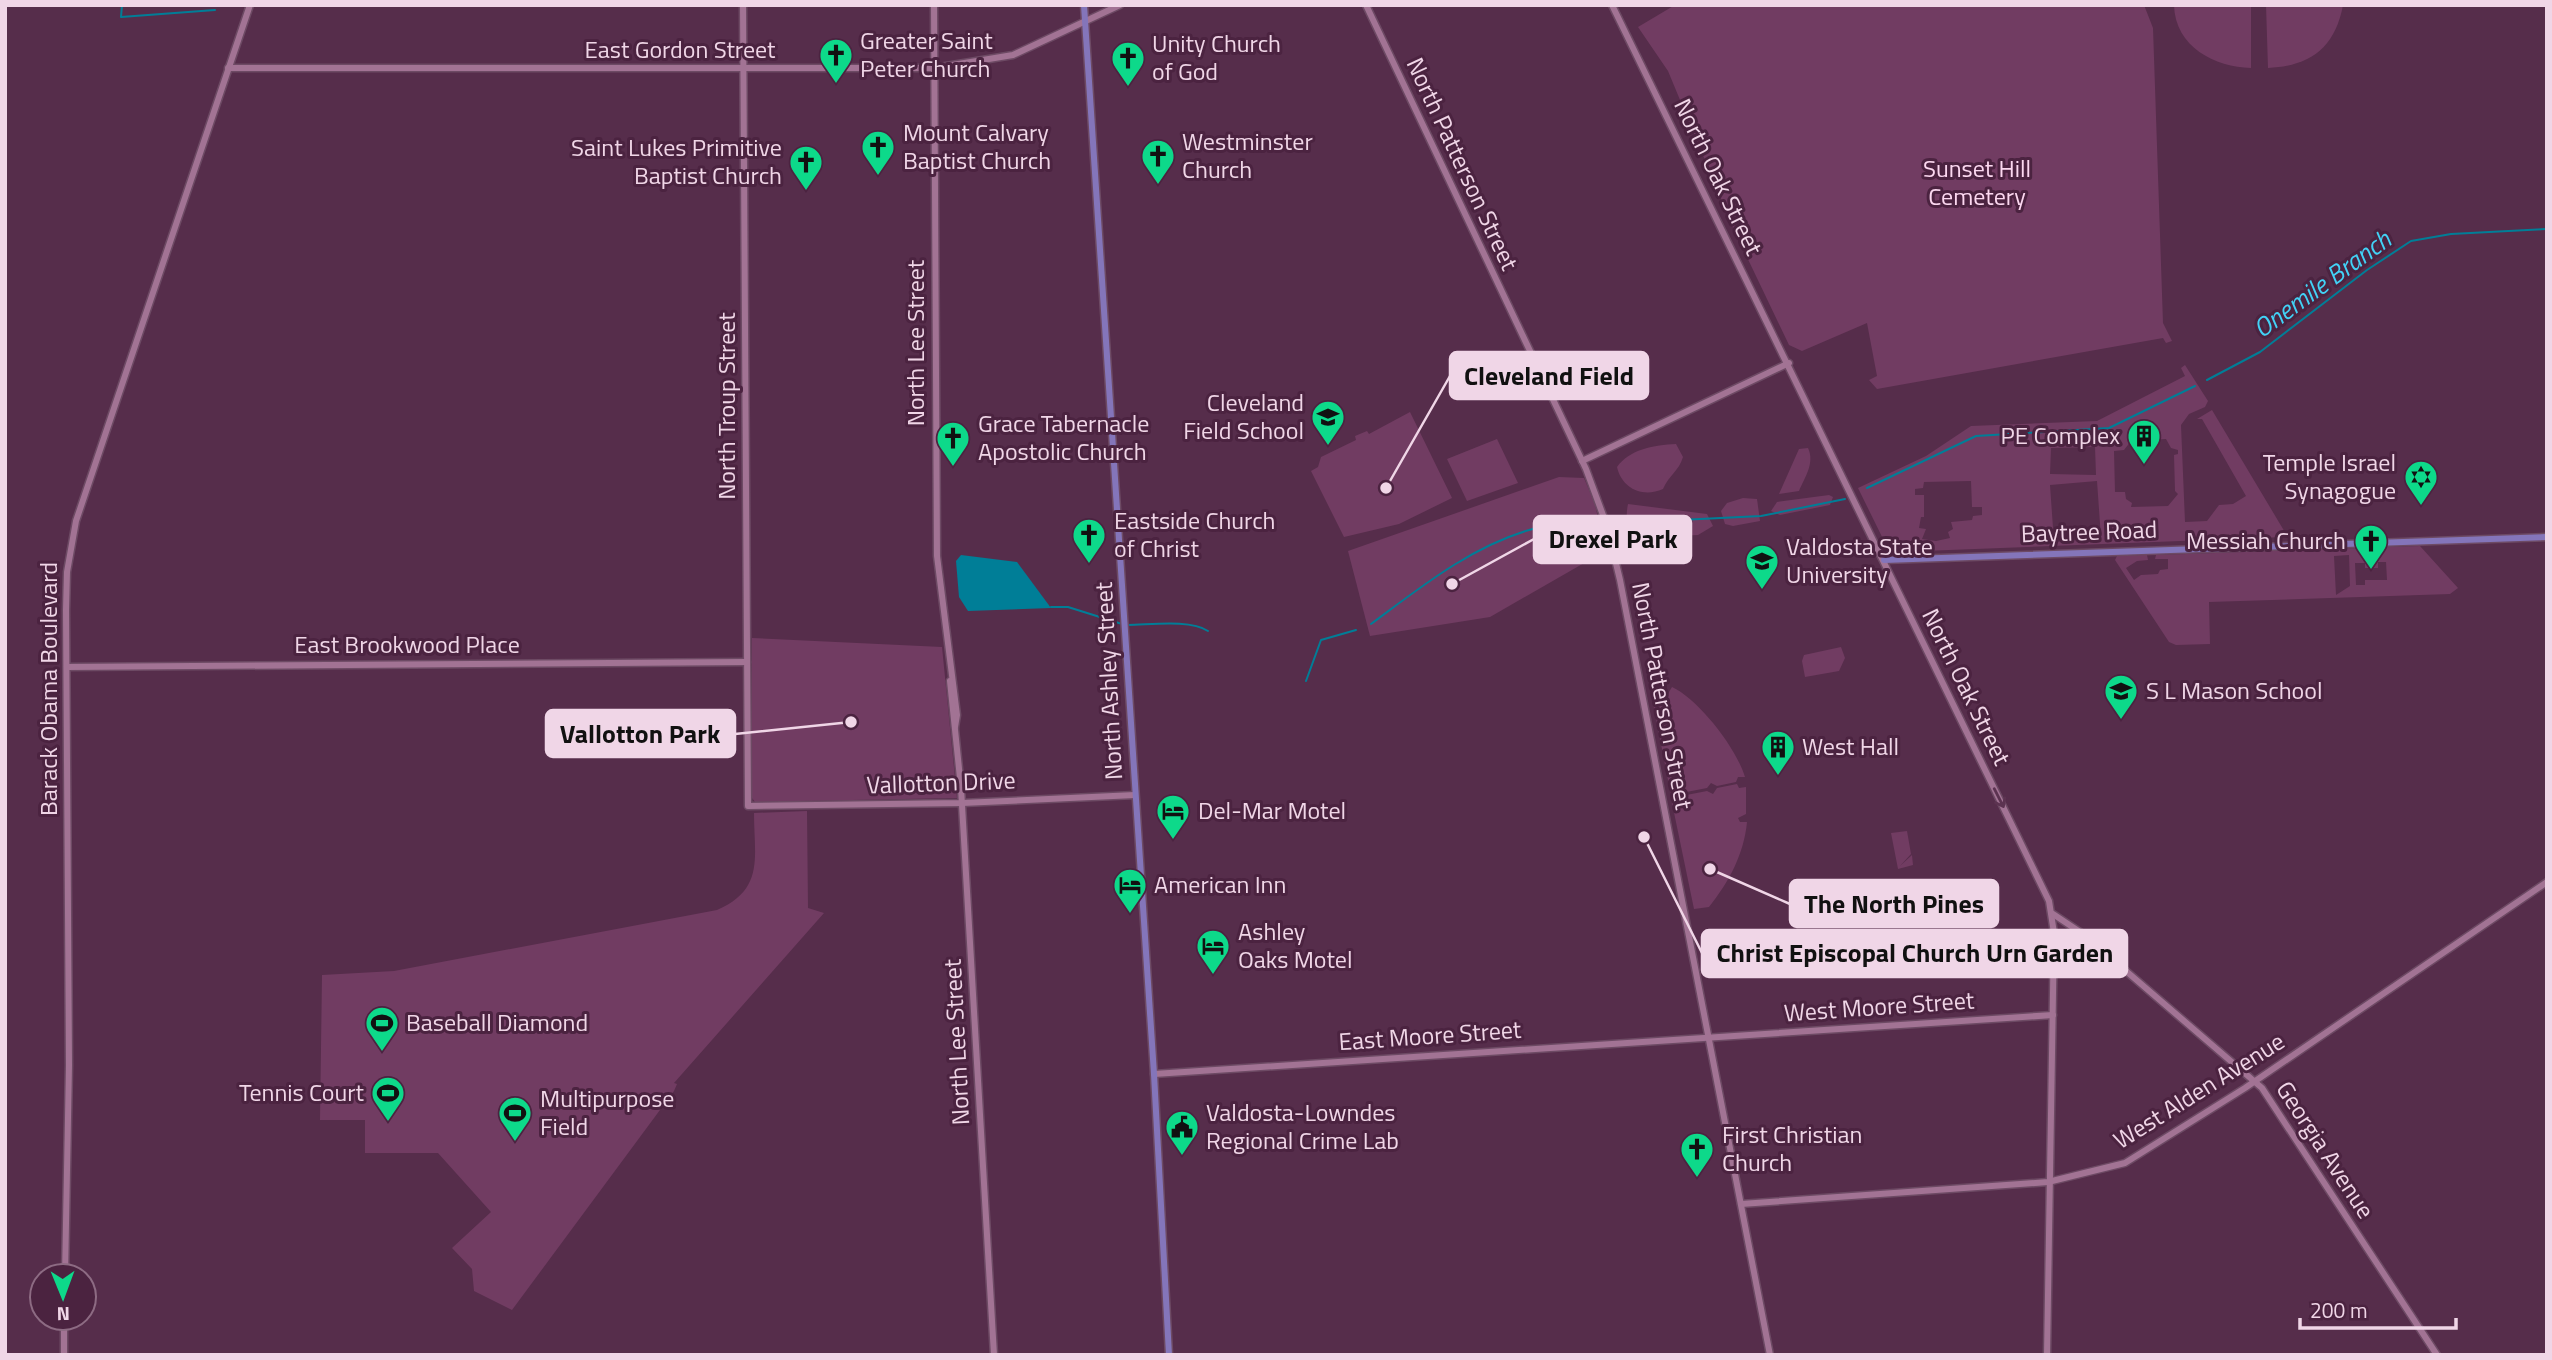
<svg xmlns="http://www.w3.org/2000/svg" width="2552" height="1360" font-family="'Titillium Web',sans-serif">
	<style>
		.green { fill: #713c62; fill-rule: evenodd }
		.water { fill: #007e97 }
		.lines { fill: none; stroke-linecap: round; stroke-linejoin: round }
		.stream { stroke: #007e97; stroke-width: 2 }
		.secondary-casing { stroke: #6d4a64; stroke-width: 9 }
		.primary-casing { stroke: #6d4a64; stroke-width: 9 }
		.secondary { stroke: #a27394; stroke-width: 6 }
		.primary { stroke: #8475ba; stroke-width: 6 }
		.oneway { stroke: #5c3351 }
		.labels { text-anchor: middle; stroke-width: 6; stroke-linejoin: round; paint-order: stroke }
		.poi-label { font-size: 24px; fill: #f0d6e7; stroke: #4b2340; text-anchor: start }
		.street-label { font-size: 24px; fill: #f0d6e7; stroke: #4b2340 }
		.park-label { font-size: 24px; fill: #fcd8f0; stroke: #4b2340 }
		.water-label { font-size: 26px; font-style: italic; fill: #42d2f6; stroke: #4b2340 }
		.leader { fill: none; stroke: #f0d6e7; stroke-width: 2.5 }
		.callout-dot { fill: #f0d6e7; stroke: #4b2340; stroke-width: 2.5 }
		.callout { fill: #f0d6e7; stroke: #f0d6e7; stroke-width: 2.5 }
		.callout-label { font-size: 26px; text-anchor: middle; font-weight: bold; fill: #111 }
	</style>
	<rect width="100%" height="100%" fill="#562d4b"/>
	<!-- green -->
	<g class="green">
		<polygon points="1675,5 2144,5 2153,28 2163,323 2172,341 2166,343 2163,338 1877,389 1869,380 1877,376 1867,323 1802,351 1789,345 1734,230 1668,71 1638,27"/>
		<path d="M2174,5H2251V68C2215,67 2175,47 2174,5Z"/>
		<path d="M2266,5H2343C2335,48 2310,66 2268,68Z"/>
		<path d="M2185,365L2208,401L2205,407L2189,414L2181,425L2185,522L2207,521L2219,505L2233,504L2246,496L2202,419H2197L2212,410L2286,534L2284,537L1897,552L1887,547L1858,488L1926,456L1971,426L2097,421L2185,376L2181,368ZM2166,439L2171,448L2178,450V454L2174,455L2175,491L2178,494L2168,506L2131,507L2132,503L2126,499L2125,492H2115L2114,451L2124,450L2131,441ZM2095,447L2096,475L2050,474L2051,448ZM1971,481L1972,507H1982V515L1973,516L1972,520L1951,522L1953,529L1948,532L1950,538L1936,541L1922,539L1926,529L1919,528L1921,517H1924V495H1915V489L1923,488L1924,482ZM2097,481L2101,538L2054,542L2050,485Z"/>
		<polygon points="1410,412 1452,498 1399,524 1344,537 1311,471 1318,467 1321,457 1356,440 1355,436 1367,431 1369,434"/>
		<polygon points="1497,439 1518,483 1467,501 1447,459"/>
		<path d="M1676,444L1683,457C1679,471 1669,475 1663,489C1643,498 1622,489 1617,467C1630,449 1654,445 1676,444Z"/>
		<path d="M1808,448C1815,463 1805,477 1799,491L1779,494L1799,449Z"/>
		<polygon points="1559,477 1584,478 1595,504 1605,551 1490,617 1370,636 1348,551"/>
		<polygon points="1829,495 1833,497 1830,505 1780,515 1771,511 1777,502"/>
		<polygon points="1743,498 1757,499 1760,521 1733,526 1725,524 1721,511 1727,503"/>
		<path d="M1628,504L1707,514L1713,526L1698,535L1639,538C1627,528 1625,519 1628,504Z"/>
		<path d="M2420,546L2458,588L2450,594L2209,602L2210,644L2176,645L2169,642L2115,560L2117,556L2147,555L2148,560L2137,561L2126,568L2134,580L2141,575L2158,574L2160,570L2168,569V559H2155L2156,555ZM2349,555L2350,586L2336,595L2334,556ZM2378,562H2386L2387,580H2365V585H2356L2355,563H2365V568H2378Z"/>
		<polygon points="752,638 942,647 957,798 755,802 752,798"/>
		<polygon points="1841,647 1845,658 1839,671 1805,677 1802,661 1804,655"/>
		<path d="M1672,687C1698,699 1736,747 1745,777H1738L1736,782L1717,786L1711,783L1707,788L1671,795L1652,698L1666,697Z"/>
		<path d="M1737,784L1739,788L1746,787V814L1738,818L1740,822H1747C1744,854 1729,882 1709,907L1694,909L1671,798L1707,791L1713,794L1717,788Z"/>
		<path d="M807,811L808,908L824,913L674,1083L677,1084L674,1091L512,1310L474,1291L472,1269L452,1248L491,1212L438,1153H365V1120H320L322,975L394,971L717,910C765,889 754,857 754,813Z"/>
		<polygon points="1907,831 1911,854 1900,866 1912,855 1913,865 1898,869 1891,833"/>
	</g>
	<!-- water -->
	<polygon class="water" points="961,555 1017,562 1051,608 968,611 959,597 956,561"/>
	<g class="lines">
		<!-- stream -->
		<g class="stream">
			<polyline points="122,5 121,17 215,10"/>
			<polyline points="2207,380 2260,352 2367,270 2411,241 2451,234 2547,229"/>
			<polyline points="1867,488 1976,436 2109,428 2195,386"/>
			<polyline points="1618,523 1761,516 1845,499"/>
			<polyline points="1051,607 1068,607 1122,624"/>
			<path d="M1371,624C1421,587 1469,548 1529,530C1547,524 1570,525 1589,524"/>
			<path d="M1128,625C1149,625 1190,619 1208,631"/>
			<polyline points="1306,681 1321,640 1356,630"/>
		</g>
		<defs>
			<g id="secondary">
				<polyline points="743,5 748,806 962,803 1135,795"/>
				<polyline points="934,5 937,556 957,715 955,727"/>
				<polyline points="1366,5 1586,469 1607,526 1620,580 1770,1355"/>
				<polyline points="1612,5 2049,901 2054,933 2047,1355"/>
				<polyline points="228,68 934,68 1013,55 1120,5"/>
				<polyline points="1582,461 1789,363"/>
				<polyline points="67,667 747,662"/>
				<polyline points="950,681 961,788 994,1355"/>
				<polyline points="2053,914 2083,934 2262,1088 2437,1355"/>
				<polyline points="1154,1074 2053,1015"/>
				<polyline points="1741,1204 2048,1182 2125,1163 2245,1088 2547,882"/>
				<polyline points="65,1276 69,1065 66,610 67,572 76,521 250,5"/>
				<polyline points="64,1318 64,1355"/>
			</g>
			<g id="primary">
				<polyline points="1084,5 1154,1074 1169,1355"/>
				<polyline points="1884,560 2547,537"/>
			</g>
		</defs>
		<!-- secondary casing -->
		<use href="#secondary" class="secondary-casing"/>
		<!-- primary casing -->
		<use href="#primary" class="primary-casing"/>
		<!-- secondary -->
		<use href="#secondary" class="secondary"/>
		<!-- primary -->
		<use href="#primary" class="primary"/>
	</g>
	<!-- one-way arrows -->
	<defs><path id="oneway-shaft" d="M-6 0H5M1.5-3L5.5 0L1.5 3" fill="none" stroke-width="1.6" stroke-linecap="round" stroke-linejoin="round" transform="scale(1.75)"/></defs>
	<use class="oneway" href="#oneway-shaft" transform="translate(1999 798) rotate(63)"/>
	<!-- icons -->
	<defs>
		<symbol id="church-pin" viewBox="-11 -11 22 30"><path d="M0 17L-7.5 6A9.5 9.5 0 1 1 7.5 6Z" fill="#0dd98a" stroke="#4b2340"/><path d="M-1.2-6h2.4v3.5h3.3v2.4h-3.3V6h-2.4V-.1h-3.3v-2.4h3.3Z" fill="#111"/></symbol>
		<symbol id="school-pin" viewBox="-11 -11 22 30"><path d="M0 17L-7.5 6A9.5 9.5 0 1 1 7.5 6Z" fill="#0dd98a" stroke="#4b2340"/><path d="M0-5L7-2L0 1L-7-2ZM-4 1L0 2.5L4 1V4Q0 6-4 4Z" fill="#111"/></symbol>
		<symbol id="building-pin" viewBox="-11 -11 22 30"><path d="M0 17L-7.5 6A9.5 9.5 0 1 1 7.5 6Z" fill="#0dd98a" stroke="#4b2340"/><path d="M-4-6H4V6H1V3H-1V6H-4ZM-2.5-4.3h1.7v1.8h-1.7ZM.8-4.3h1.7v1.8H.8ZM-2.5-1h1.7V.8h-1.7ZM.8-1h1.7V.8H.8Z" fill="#111"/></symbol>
		<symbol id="synagogue-pin" viewBox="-11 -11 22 30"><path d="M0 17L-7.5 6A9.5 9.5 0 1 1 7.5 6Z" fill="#0dd98a" stroke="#4b2340"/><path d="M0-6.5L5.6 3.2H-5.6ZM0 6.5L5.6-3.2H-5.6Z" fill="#111"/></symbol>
		<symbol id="university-pin" viewBox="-11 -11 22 30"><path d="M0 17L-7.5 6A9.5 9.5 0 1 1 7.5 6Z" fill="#0dd98a" stroke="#4b2340"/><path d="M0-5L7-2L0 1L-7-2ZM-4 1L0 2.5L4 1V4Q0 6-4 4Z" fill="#111"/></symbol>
		<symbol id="hotel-pin" viewBox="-11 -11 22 30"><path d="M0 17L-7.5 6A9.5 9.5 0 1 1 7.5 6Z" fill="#0dd98a" stroke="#4b2340"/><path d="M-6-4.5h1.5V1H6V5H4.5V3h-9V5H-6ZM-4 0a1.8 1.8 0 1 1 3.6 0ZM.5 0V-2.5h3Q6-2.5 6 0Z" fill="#111"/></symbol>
		<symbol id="stadium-pin" viewBox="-11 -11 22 30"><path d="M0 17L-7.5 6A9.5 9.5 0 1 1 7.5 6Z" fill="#0dd98a" stroke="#4b2340"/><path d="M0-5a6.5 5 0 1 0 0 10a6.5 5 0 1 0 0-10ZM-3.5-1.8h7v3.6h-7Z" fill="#111"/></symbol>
		<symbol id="civic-pin" viewBox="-11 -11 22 30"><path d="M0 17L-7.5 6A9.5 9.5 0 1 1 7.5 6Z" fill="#0dd98a" stroke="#4b2340"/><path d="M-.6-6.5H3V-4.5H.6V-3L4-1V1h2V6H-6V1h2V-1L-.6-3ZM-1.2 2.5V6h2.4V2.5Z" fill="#111"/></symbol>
	</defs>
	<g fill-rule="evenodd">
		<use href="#church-pin" x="817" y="36" width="38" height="52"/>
		<use href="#church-pin" x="1109" y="39" width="38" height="52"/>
		<use href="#church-pin" x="859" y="128" width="38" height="52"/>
		<use href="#church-pin" x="1139" y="137" width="38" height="52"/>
		<use href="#church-pin" x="787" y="143" width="38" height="52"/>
		<use href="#school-pin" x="1309" y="398" width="38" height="52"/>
		<use href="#building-pin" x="2125" y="417" width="38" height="52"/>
		<use href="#church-pin" x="934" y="419" width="38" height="52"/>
		<use href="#synagogue-pin" x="2402" y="458" width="38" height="52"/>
		<use href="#church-pin" x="1070" y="516" width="38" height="52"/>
		<use href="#church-pin" x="2352" y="522" width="38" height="52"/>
		<use href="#university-pin" x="1743" y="542" width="38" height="52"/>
		<use href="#school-pin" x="2102" y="672" width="38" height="52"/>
		<use href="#building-pin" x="1759" y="728" width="38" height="52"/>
		<use href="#hotel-pin" x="1154" y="792" width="38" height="52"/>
		<use href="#hotel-pin" x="1111" y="866" width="38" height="52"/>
		<use href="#hotel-pin" x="1194" y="927" width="38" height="52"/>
		<use href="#stadium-pin" x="363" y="1004" width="38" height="52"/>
		<use href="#stadium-pin" x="369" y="1074" width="38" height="52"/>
		<use href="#stadium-pin" x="496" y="1094" width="38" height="52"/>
		<use href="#civic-pin" x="1163" y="1108" width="38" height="52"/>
		<use href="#church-pin" x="1678" y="1130" width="38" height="52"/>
	</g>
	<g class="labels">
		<!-- poi labels -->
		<g class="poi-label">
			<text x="860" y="49">Greater Saint<tspan x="860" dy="28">Peter Church</tspan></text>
			<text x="1152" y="52">Unity Church<tspan x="1152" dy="28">of God</tspan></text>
			<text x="903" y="141">Mount Calvary<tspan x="903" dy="28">Baptist Church</tspan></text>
			<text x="1182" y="150">Westminster<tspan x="1182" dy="28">Church</tspan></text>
			<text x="782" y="156" text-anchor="end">Saint Lukes Primitive<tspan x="782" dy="28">Baptist Church</tspan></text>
			<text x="1304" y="411" text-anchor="end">Cleveland<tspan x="1304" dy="28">Field School</tspan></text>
			<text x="978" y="432">Grace Tabernacle<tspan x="978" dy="28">Apostolic Church</tspan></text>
			<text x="2120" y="444" text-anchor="end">PE Complex</text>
			<text x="2396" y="471" text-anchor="end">Temple Israel<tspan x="2396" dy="28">Synagogue</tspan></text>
			<text x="1114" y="529">Eastside Church<tspan x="1114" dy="28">of Christ</tspan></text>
			<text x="2346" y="549" text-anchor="end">Messiah Church</text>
			<text x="1786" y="555">Valdosta State<tspan x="1786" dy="28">University</tspan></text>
			<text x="2146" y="699">S L Mason School</text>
			<text x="1802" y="755">West Hall</text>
			<text x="1198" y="819">Del-Mar Motel</text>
			<text x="1154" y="893">American Inn</text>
			<text x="1238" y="940">Ashley<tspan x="1238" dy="28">Oaks Motel</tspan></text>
			<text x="406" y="1031">Baseball Diamond</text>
			<text x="364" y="1101" text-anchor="end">Tennis Court</text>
			<text x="540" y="1107">Multipurpose<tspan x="540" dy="28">Field</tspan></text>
			<text x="1206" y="1121">Valdosta-Lowndes<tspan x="1206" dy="28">Regional Crime Lab</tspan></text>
			<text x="1722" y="1143">First Christian<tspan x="1722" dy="28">Church</tspan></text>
		</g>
		<!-- street labels -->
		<g class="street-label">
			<text x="680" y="58">East Gordon Street</text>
			<text transform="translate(1462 164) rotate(65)" y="8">North Patterson Street</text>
			<text transform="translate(1718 177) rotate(64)" y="8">North Oak Street</text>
			<text transform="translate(916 343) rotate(-90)" y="8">North Lee Street</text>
			<text transform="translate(727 406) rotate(-90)" y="8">North Troup Street</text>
			<text transform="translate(2089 532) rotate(-2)" y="8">Baytree Road</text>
			<text x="407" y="653">East Brookwood Place</text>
			<text transform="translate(1109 681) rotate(-93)" y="8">North Ashley Street</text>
			<text transform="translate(1966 687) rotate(64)" y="8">North Oak Street</text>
			<text transform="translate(49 689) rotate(-90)" y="8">Barack Obama Boulevard</text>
			<text transform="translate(1662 696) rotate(79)" y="8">North Patterson Street</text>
			<text transform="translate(941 783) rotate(-2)" y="8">Vallotton Drive</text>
			<text transform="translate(1879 1007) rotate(-4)" y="8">West Moore Street</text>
			<text transform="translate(1430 1036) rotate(-4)" y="8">East Moore Street</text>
			<text transform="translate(957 1042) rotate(-93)" y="8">North Lee Street</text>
			<text transform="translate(2199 1091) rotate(-32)" y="8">West Alden Avenue</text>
			<text transform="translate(2325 1150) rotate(57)" y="8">Georgia Avenue</text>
		</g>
		<!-- park labels -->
		<g class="park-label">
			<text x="1977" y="177">Sunset Hill<tspan x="1977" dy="28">Cemetery</tspan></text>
		</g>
		<!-- water labels -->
		<g class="water-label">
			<text transform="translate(2322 284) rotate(-36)" y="9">Onemile Branch</text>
		</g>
	</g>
	<!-- callouts -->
	<path class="leader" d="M1386 488L1450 376M1452 584L1534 539M851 722L735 734M1710 869L1790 904M1644 837L1702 953"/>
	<g class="callout-dot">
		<circle cx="1386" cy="488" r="7"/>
		<circle cx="1452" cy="584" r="7"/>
		<circle cx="851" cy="722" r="7"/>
		<circle cx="1710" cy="869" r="7"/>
		<circle cx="1644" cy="837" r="7"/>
	</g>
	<g class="callout">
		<rect x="1450" y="352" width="198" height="47" rx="7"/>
		<rect x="1534" y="516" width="157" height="47" rx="7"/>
		<rect x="546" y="710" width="189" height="47" rx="7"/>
		<rect x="1790" y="880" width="208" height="47" rx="7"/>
		<rect x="1702" y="930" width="425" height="47" rx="7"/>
	</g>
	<g class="callout-label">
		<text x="1549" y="385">Cleveland Field</text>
		<text x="1613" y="548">Drexel Park</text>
		<text x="640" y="743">Vallotton Park</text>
		<text x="1894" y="913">The North Pines</text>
		<text x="1915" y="962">Christ Episcopal Church Urn Garden</text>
	</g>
	<!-- border -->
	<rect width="2552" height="1360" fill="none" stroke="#f0d6e7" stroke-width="14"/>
	<!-- north arrow -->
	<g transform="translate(63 1297) rotate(179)"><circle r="33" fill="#4b2340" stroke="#8d6b83" stroke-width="2"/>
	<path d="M0-5L12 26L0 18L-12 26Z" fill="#0dd98a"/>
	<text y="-10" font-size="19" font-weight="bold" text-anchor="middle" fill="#f0d6e7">N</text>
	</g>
	<!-- scale -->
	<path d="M2300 1318v10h156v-10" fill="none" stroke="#f0d6e7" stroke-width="3.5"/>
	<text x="2310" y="1318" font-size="21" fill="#f0d6e7" stroke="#4b2340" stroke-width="5" paint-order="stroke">200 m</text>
</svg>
